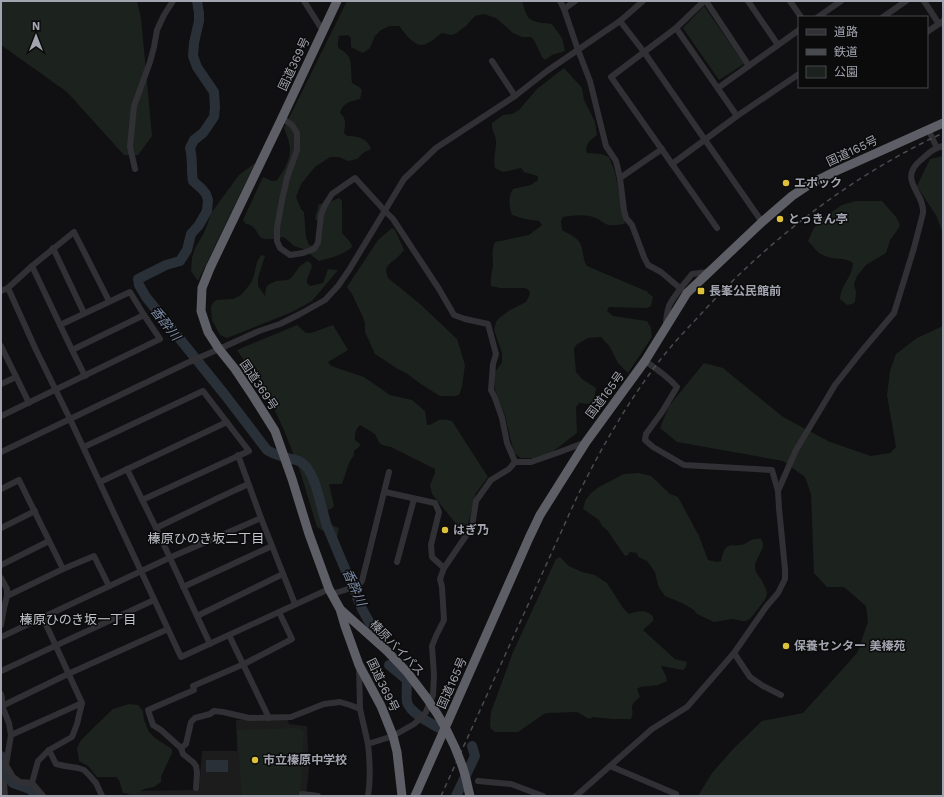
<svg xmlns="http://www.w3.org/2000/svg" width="944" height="797" font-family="'Work Sans','Noto Sans JP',sans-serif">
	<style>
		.built { fill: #1c1c1d }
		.green { fill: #1c231e }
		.water { fill: #2a3038 }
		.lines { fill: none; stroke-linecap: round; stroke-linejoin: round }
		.river { stroke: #2a3038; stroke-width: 10 }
		.minor { stroke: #313135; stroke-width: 6 }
		.highway { stroke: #5d5e66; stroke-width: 9 }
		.rail { stroke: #4a4b50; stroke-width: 1.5; stroke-dasharray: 5 4; stroke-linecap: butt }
		.highway-bridge { stroke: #5d5e66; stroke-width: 9 }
		.poi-dot { fill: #ddc13b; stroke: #0b0b0b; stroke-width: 1.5 }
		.labels { text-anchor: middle; stroke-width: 3; stroke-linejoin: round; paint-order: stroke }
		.street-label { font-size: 12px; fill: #a2a4b0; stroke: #0b0b0b }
		.poi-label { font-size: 12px; font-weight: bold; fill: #a2a4b0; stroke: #0b0b0b; text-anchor: start }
		.water-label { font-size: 13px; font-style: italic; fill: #7c8ca8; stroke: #0b0b0b }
		.neighbourhood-label { font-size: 13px; fill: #c2c4cd; stroke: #0b0b0b }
	</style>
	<rect width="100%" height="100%" fill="#100f11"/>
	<!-- built -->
	<polygon class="built" points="236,720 288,720 289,724 307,726 309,769 306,796 125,796 133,791 199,790 202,751 237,751"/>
	<!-- green -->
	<g class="green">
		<polygon points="1,1 137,1 141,18 152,136 138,155 124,155 67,92 1,45"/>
		<path d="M347,1H522C524,6 525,15 530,19C535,23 545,23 552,24L562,38L565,51L552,55L545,60L542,57L534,40L531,37H522L513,33L496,18L484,14L475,16L466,26L455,34L451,35L442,33C437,36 432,42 426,44C415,49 405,33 399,26H390L381,30L375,36L370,48L363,53L351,47V38L348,35L339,36C335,54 342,46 349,57C352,62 351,77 352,83L359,87L362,90L360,99C351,101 342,103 340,113C347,118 345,125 344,133L347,136C358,136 367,138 371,149L363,153L357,159L348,161L339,157H330L315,167L301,184L296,197L301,209L304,212L306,237L309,245L320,247L323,225L315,219L319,204L327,203L339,198L342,201V233L351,243L352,247C343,255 330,258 319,261L303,249L294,246L284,237C278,238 271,240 265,239C256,238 258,225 246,224L243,220L263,177L272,181H276C284,172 293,156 289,143C288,138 286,133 284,128Z"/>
		<polygon points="704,6 744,64 719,80 683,28"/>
		<path d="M564,68L582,88L584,100L595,122L597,135C591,140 584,144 587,153L601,154L609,157L615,172L625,224C620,224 614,226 609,225C604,224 602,221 598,219C588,214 574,215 563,217L561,221L562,230C574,237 581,238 583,253C584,258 584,262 587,266L646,291L653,297L651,306L647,308L609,307L607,311L613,316L647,321L651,328L652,337L628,373L618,363L610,347L601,337L588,338L576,345L574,349L576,372L582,379L596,388L594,400L592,404L579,403L576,407L577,433L551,453L534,458H521L514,453L505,416L495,390L494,373L502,363V353L494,330L496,322L499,318L510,310L526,302L530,294L529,290L525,288H500L491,286C490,279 492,272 493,265C493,255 491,252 495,242L529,235L542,225L539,221L525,219L512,215C509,206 508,197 513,189L531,185L538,180V176L524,172L521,168L503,172L495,168C493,159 496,150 496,142C496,135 491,130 492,123L503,115L512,114L519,110L537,89Z"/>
		<polygon points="943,156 943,234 937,217 917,186 930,159"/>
		<polygon points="255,163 198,281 191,271 192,258 195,248 204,233 212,212 239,175"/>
		<path d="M856,201H882L896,217L900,225L898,229L890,240L886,253L866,265L857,276L854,284L856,292L855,302L852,304L847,305L840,299C840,286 853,276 853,263C847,257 833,260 825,256C818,254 813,246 808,241L814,228L823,218L842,205Z"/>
		<path d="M392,228L395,230L404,250C402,252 400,255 398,257C389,265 383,265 388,278L420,304L457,339L465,365L462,387L459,395L454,396H440L421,384L406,373L398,369L375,354L365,332V323L362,315L352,294L347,287L378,240Z"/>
		<polygon points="261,255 265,256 258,278 258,286 265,296 266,288 268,285 276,281 288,280 292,277 300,266 307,261 311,263 312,267 307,279 307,283 310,286 323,283 328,269 338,270 312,301 292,312 227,338 220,335 212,320 211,307 213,303 216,300 233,299 241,295 251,283 254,275 257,262"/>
		<path d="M297,325L306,333H311L333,325L348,350L328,362L331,366L364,377L390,395L412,400L425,411L427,425C433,425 434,422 439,420C443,419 448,420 452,421L488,477L476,493L468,524L461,530L432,494L430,485L435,473V469L391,447L382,445L379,442L375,434L360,425C355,430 355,434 355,440L361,445L354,451V455L349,463L342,484H329L334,506L331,509L321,511L322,522L339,528L337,539L317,527L300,471L284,430L269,398L237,350Z"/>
		<polygon points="943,326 943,796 698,796 712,773 734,748 762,721 803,713 857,653 868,622 866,606 844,587 827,587 814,573 811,494 805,477 783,461 677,442 660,428 669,406 704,363 723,368 783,417 830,442 871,456 890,453 896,447 887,395 890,371 896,354 917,338"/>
		<path d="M639,473L651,476L667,491L670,494L678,497L699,536L708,560L717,562L721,561C722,557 723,550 727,547C731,544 736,546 740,545C748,544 751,537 761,539L763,543V547L755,564V568L756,572L762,581L766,589L767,593L766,597L764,601L750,619L746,621H742L733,619L714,622L697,614L694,610L682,603L665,596L660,589L658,585L655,572L647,561L638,557L637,553L630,552L628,555L625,556L607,530L602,526L599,520L583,509L585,501L591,493L599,487L624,474Z"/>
		<path d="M560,557L569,566L582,572L595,575L607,583L623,608L629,614C638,611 647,609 653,617V621L643,630L675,659L687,662L686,667L683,670L661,666L666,676L667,681L658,685L640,687L637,689L640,697C626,708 636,707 631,719H612L593,717L589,719L577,712L548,713L544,714L518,732H495L491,729L490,725L491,712L513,652L556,559Z"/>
		<polygon points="129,704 138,705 143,711 144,720 149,732 155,738 172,749 172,753 161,777 161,782 154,787 144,789 136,794 123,793 119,780 116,777 97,777 88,766 79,761 77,748 81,740 113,709"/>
		<polygon points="299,728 304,732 300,796 242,796 237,730"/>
	</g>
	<!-- water -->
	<rect class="water" x="206" y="760" width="22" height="12"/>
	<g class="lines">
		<!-- river -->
		<g class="river">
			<path d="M197,1L199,13V21L194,43L193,56L197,67L214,92L215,107L214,117L203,133L194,140L190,148C193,159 191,170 193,181L202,189L206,194L208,200L207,211L199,225L191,234L187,250L180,261L166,265L138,279L139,285L146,297L225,395L267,450C278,457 288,457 299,461C316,468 321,510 327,526L362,609L376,634"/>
			<path d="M389,665L407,680C407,684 406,698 407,702C410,713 430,723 439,728"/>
			<polyline points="1,756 2,772 13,783 30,789 37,796"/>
			<polyline points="456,796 475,756 472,746"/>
		</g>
		<!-- minor -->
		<g class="minor">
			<polyline points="304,1 323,31"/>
			<polyline points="560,1 564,9 578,50 590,81 606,146 616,161 620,178 624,210 626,218 632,225 644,257 648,265 661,272 681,289"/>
			<polyline points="704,1 676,28 611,77 717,228"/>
			<polyline points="706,1 749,66"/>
			<polyline points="748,1 778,45"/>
			<polyline points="790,1 801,17"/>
			<polyline points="924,1 939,24"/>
			<polyline points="564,9 575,1"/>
			<polyline points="818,17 841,1"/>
			<polyline points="883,17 906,1"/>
			<polyline points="620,21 644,52 762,222"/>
			<polyline points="676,28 737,116"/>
			<polyline points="927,32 943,21"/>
			<polyline points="492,61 515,96"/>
			<polyline points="718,88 799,30"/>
			<polyline points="282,118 292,125 297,133 297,150 287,178 282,200 277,228 277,241 280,248 290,255 303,253 314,249 318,243 321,215 325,205 332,194 355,178 385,211 393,219 439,289 454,315 465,319 488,324 496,354 493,364 491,390 495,398 502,418 507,443 515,462"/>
			<polyline points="928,129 937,148"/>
			<polyline points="672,164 737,116 799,74"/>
			<polyline points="135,169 130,147 134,106 150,62 154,47 157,30 164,15 173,1"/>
			<polyline points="620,178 662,149"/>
			<polyline points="53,248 84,313"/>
			<polyline points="32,266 72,350 85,376"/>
			<polyline points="8,288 32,266 74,232 109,301"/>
			<polyline points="1,291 8,288 36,350 70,419 187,363 219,349 259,331 280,324 300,314 325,300 338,286 349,270 404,179 436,148 515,96 547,71 620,21 643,1"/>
			<path d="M666,326C666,320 667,312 669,306C673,297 686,282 692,274L708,272"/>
			<polyline points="1,346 29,403"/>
			<polyline points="72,350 144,315"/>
			<polyline points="1,384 16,377"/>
			<polyline points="1,416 160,339 144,315 130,292 60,325"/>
			<polyline points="84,447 203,391 249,451 142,500"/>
			<polyline points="1,452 70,419 181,657 329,589"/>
			<polyline points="238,455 261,518 295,604"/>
			<polyline points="127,469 156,528 210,644"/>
			<polyline points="100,482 227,422"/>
			<polyline points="1,489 19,480 63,569"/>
			<path d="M778,491L796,450L835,385L861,352L894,313L914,248L923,213C925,192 896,180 922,159C929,153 934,148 943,146"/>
			<polyline points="385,492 435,503 439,512 431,545 432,557 444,568"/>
			<polyline points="1,528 35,511"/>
			<path d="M156,528C175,519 193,510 212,501C224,495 236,490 248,484"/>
			<polyline points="397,562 414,499"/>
			<polyline points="1,565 49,541"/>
			<polyline points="1,578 7,589 7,596 4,608 1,625"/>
			<polyline points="183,587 272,546"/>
			<polyline points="332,594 358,586 362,581 389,472"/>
			<polyline points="7,596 63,569 94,556 109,586"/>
			<polyline points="197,616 283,574"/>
			<polyline points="229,635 269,718"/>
			<polyline points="1,637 169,558 261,518"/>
			<polyline points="734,653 750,677 763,686 781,695"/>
			<polyline points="359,666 360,709 368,744"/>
			<polyline points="1,671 154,600"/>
			<polyline points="1,694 2,698 2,706 9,723 11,735 6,765 13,777 20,782 32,783 43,796"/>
			<polyline points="2,706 68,674 168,629"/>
			<polyline points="11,735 82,703"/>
			<polyline points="181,748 186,744 191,722 195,718 210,714 214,711 223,712 249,718 291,717 324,704 340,702 350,705 360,709"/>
			<polyline points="49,750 56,764 65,766 78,768 84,770 89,775 96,783 102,796"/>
			<polyline points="610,766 676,794"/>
			<polyline points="1,780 4,783 5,796"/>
			<polyline points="478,781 511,784 543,796"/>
			<polyline points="32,783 38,761 49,750 72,737 77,724 82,703 43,618"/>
			<polyline points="196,788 197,773 196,766 193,762 183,754 181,748 161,730 153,725 148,710 194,690 193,686 244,664 292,639 279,612"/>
			<polyline points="302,796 302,794 318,796"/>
			<path d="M368,796C371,778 370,762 368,744L393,736L414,724L423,716L426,712L433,695L434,675L432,646L436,636L444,620L442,587L440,579L444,568L472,527L476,501L491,480L509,469L515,462H531L557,453L586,442"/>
			<path d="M576,796L652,729L687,707L734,653L766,607L778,593L785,579V569L779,508L778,491L772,470L684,465L653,447L645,440L646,434L662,412L677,387C668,377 657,369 645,361"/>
		</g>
		<!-- highway -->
		<g class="highway">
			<polyline points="337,1 282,118 210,268 202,288 201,311 208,332 219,349 235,369 253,396 275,431 292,479 309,534 329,589 340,609 345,626 359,665 381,706 393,736 397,752 402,796"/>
			<polyline points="340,609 387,651 407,672 426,697"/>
			<polyline points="415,796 529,538 540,515 586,442 645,361 687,293 762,222 792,196 810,184 834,172 943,123"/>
		</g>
		<!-- rail -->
		<path class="rail" d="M441,796L577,497C599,452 624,408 654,368C668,349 684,332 700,315C768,240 851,176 943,133"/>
		<!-- highway-bridge -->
		<path class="highway-bridge" d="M426,697C443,721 457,747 465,775C467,782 468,789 470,796"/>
	</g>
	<!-- markers -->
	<g class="poi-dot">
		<circle cx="786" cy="183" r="4"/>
		<circle cx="780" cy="219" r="4"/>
		<rect x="697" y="287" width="8" height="8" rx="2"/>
		<circle cx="445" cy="530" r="4"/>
		<circle cx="786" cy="646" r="4"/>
		<circle cx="255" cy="760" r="4"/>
	</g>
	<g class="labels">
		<!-- street labels -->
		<g class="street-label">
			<text transform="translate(294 64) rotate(-65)" y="4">国道369号</text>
			<text transform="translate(852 151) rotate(-25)" y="4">国道165号</text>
			<text transform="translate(259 385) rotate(56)" y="4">国道369号</text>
			<text transform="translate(605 395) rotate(-53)" y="4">国道165号</text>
			<text transform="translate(397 648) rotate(46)" y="4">榛原バイパス</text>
			<text transform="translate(452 683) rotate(-66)" y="4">国道165号</text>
			<text transform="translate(383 685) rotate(64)" y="4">国道369号</text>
		</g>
		<!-- poi labels -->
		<g class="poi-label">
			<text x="794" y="187">エポック</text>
			<text x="788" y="223">とっきん亭</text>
			<text x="709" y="295">長峯公民館前</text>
			<text x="453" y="534">はぎ乃</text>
			<text x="794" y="650">保養センター 美榛苑</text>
			<text x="263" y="764">市立榛原中学校</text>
		</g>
		<!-- water labels -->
		<g class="water-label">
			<text transform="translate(166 323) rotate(52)" y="5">香酔川</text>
			<text transform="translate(355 587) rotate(66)" y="5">香酔川</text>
		</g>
		<!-- neighbourhood labels -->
		<g class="neighbourhood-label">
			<text x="206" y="543">榛原ひのき坂二丁目</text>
			<text x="78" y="624">榛原ひのき坂一丁目</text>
		</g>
	</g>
	<!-- border -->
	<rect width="944" height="797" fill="none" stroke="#a2a4b0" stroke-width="4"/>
	<!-- legend -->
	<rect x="798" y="16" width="130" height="72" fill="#0b0b0b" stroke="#47484d"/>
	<rect x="806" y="29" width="20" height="6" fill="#313135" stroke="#47484d"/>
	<text x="834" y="36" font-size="12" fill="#a2a4b0">道路</text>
	<rect x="806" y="49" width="20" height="6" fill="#4a4b50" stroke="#47484d"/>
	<text x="834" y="56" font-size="12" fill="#a2a4b0">鉄道</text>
	<rect x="806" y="66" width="20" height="12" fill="#1c231e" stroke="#47484d"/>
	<text x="834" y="76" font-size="12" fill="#a2a4b0">公園</text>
	<!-- north arrow -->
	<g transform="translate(36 36)" stroke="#0b0b0b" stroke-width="3" paint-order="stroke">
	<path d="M0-3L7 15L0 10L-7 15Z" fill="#a2a4b0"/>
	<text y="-6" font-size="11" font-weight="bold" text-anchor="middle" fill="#a2a4b0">N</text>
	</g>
</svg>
